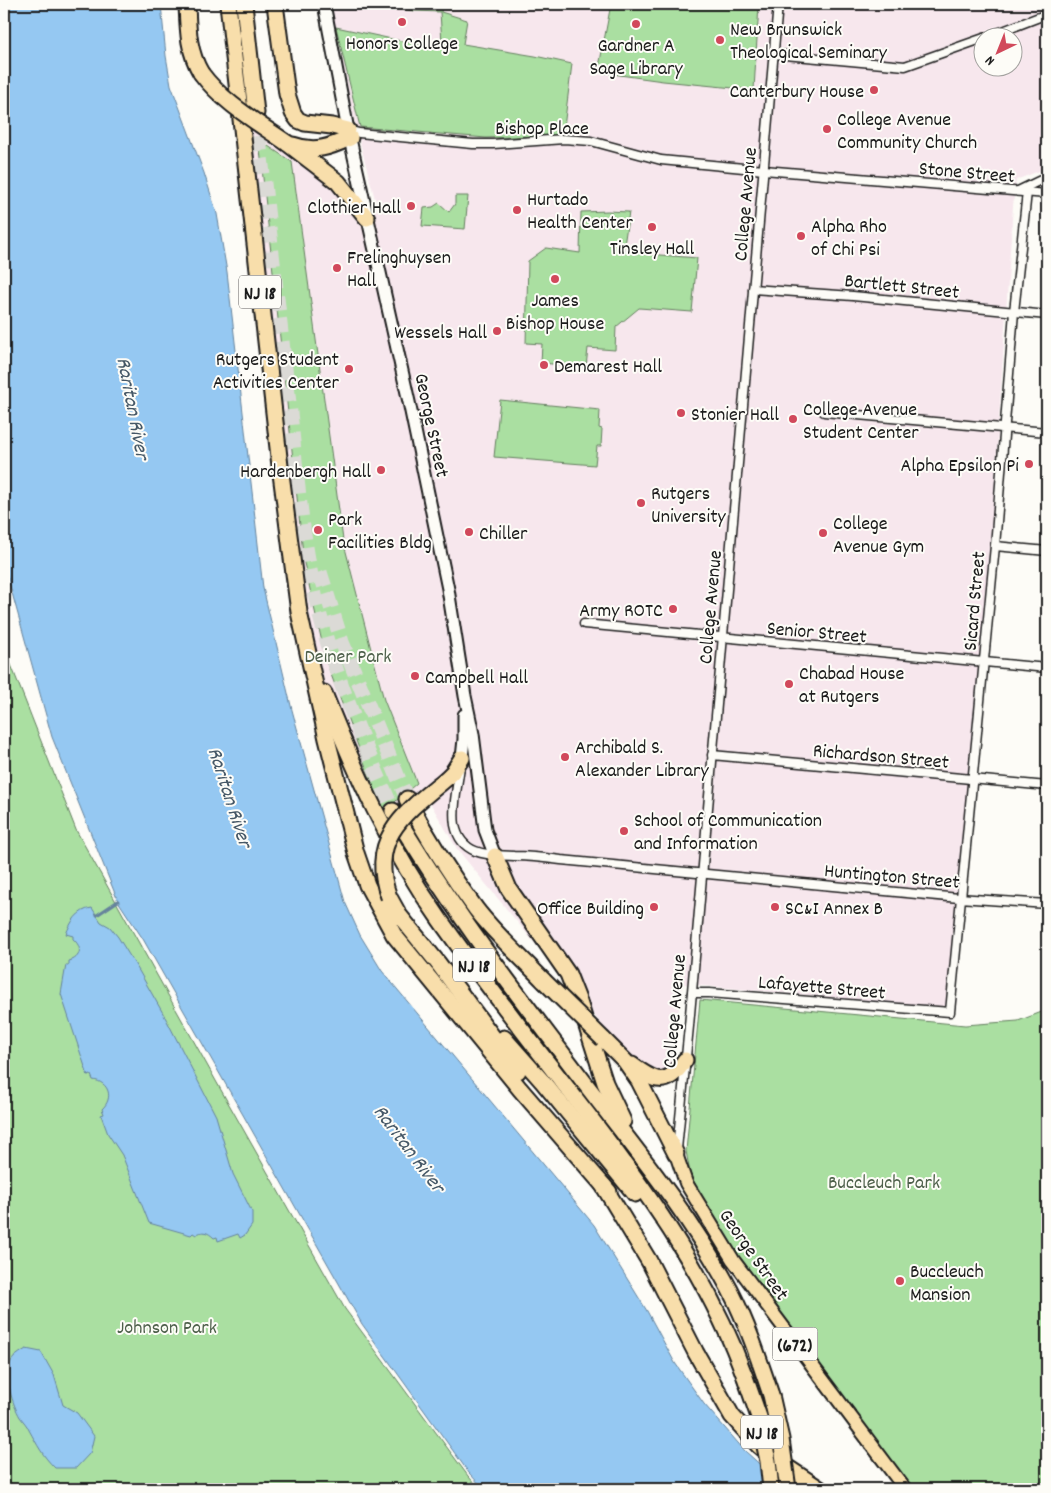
<svg xmlns="http://www.w3.org/2000/svg" width="1051" height="1493" font-family="Dekko,sans-serif">
	<style>
		.built { fill: #f7e7ed; fill-rule: evenodd }
		.green { fill: #aadfa1; stroke: #637e5e }
		.water { fill: #95c8f2; stroke: #65839c }
		.lines { fill: none; stroke-linecap: round; stroke-linejoin: round }
		.stream { stroke: #65839c; stroke-width: 3 }
		.highway-tunnel { stroke: #dbdad6; stroke-width: 15; stroke-dasharray: 15 8; stroke-linecap: butt }
		.street-casing { stroke: #1c1c1c; stroke-width: 11 }
		.secondary-casing { stroke: #1c1c1c; stroke-width: 15 }
		.primary-casing { stroke: #1c1c1c; stroke-width: 16 }
		.highway-casing { stroke: #1c1c1c; stroke-width: 19 }
		.street { stroke: #fdfcf7; stroke-width: 8 }
		.secondary { stroke: #fdfcf7; stroke-width: 11 }
		.primary { stroke: #f8deab; stroke-width: 12 }
		.highway { stroke: #f8deab; stroke-width: 15 }
		.highway-bridge-casing { stroke: #1c1c1c; stroke-width: 19; stroke-linecap: butt }
		.highway-bridge { stroke: #f8deab; stroke-width: 15 }
		.poi-dot { fill: #d1495b; stroke: #fdfcf7; stroke-width: 2 }
		.labels { text-anchor: middle; stroke-width: 4; stroke-linejoin: round; paint-order: stroke }
		.shield { fill: #fdfcf7; stroke: #605f5e; stroke-width: 1 }
		.shield-label { font-size: 19px; font-weight: bold; fill: #1c1c1c }
		.poi-label { font-size: 20px; fill: #1c1c1c; stroke: #fdfcf7; text-anchor: start }
		.street-label { font-size: 20px; fill: #1c1c1c; stroke: #fdfcf7 }
		.park-label { font-size: 20px; fill: #4e604b; stroke: #fdfcf7 }
		.water-label { font-size: 21px; font-style: italic; fill: #465867; stroke: #fdfcf7 }
	</style>
	<rect width="100%" height="100%" fill="#fdfcf7"/>
	<filter id="ink" filterUnits="userSpaceOnUse"><feTurbulence type="fractalNoise" baseFrequency=".02" numOctaves="2"/><feDisplacementMap in="SourceGraphic" scale="10" xChannelSelector="R" yChannelSelector="G"/><feConvolveMatrix kernelMatrix="1 2 1 2 8 2 1 2 1" color-interpolation-filters="sRGB"/></filter>
	<g filter="url(#ink)">
		<!-- built -->
		<path class="built" d="M330,4H1047V168L1016,180L1013,206L983,663L956,1008L682,984L671,1073L658,1076L632,1061L457,849L421,787L380,823L322,686L296,571L241,120L306,164L348,200L376,203L355,124ZM984,38H1014V68H984Z"/>
		<!-- green -->
		<g class="green">
			<polygon points="378,4 442,4 441,12 467,20 463,44 535,56 572,64 563,135 486,138 360,127 336,27 420,45 442,43 440,12 414,11 378,5"/>
			<polygon points="611,4 759,4 754,90 663,81 598,72"/>
			<polygon points="259,140 292,162 343,540 384,700 417,783 383,812 327,664 304,563"/>
			<polygon points="455,196 468,196 465,229 422,226 424,208 433,207 439,203 449,212 455,204"/>
			<polygon points="608,211 629,212 623,252 697,258 692,312 639,308 616,327 615,350 588,348 586,367 541,363 542,344 526,343 528,261 546,248 580,253 581,212"/>
			<polygon points="500,400 600,410 599,428 602,429 601,446 597,446 595,465 494,457"/>
			<polygon points="4,647 76,830 226,1099 345,1309 468,1476 480,1489 4,1489"/>
			<polygon points="700,1000 965,1025 1018,1021 1047,1010 1047,1489 914,1489 734,1253 704,1204 690,1173 686,1151"/>
		</g>
		<!-- water -->
		<g class="water">
			<polygon points="4,4 161,4 166,56 171,85 204,173 217,214 227,272 263,588 292,710 345,902 360,935 382,971 594,1225 647,1311 675,1363 704,1404 745,1451 775,1478 792,1489 484,1489 469,1473 362,1324 143,939 118,901 52,737 4,564"/>
			<path d="M92,908L101,922L110,927L118,937L139,971L164,1015L216,1116L233,1174L252,1212V1225L245,1235L240,1238L238,1234L218,1241L217,1237L214,1238C208,1232 202,1230 196,1235L193,1233L191,1235L149,1223L122,1155L108,1134L101,1115L104,1114L102,1109C114,1098 109,1082 93,1080L91,1075L88,1076L61,994L66,965H69V961C81,958 83,947 73,939V936L66,934C71,922 77,910 92,908Z"/>
			<path d="M26,1349L41,1352L54,1375L63,1405L77,1413L94,1436L90,1453L76,1468H55C42,1455 38,1446 29,1430C27,1425 23,1421 20,1417C12,1403 5,1380 10,1364C12,1357 21,1352 26,1349Z"/>
		</g>
		<g class="lines">
			<!-- stream -->
			<polyline class="stream" points="97,915 118,901"/>
			<!-- highway-tunnel -->
			<g class="highway-tunnel">
				<path d="M256,113C267,210 278,306 289,403C297,478 303,555 323,627C341,692 367,750 393,811"/>
				<polyline points="320,572 342,642 407,799"/>
			</g>
			<defs>
				<g id="street">
					<polyline points="1045,4 1047,10"/>
					<polyline points="985,38 1047,14"/>
					<polyline points="774,54 905,66 984,38"/>
					<polyline points="348,130 359,133 473,144 493,144 564,139 591,141 661,160 764,170 1047,194"/>
					<polyline points="1018,191 1047,177"/>
					<polyline points="753,289 853,296 1047,315"/>
					<polyline points="824,412 1047,432"/>
					<polyline points="995,546 1047,551"/>
					<polyline points="584,624 1047,668"/>
					<polyline points="712,755 1047,786"/>
					<path d="M460,766C458,784 452,807 455,825C461,856 489,855 514,856C530,856 546,858 561,860L959,898L1047,904"/>
					<polyline points="692,993 709,993 950,1012 995,546 1014,312 1027,192"/>
					<polyline points="677,1149 689,1026 778,4"/>
				</g>
				<g id="secondary">
					<polyline points="324,4 348,130 409,402 448,589 465,696 473,734 485,830 495,856"/>
					<polyline points="462,758 464,739 464,715"/>
				</g>
				<polyline id="primary" points="676,1154 686,1183 733,1260 905,1489"/>
				<g id="highway">
					<path d="M187,4C188,29 188,51 201,73"/>
					<polyline points="228,4 280,466 299,612 327,739 356,853 367,885 394,935 520,1089 609,1192"/>
					<polyline points="244,4 256,113"/>
					<polyline points="275,4 287,94 293,113 298,120 305,123 332,126 348,130"/>
					<polyline points="287,143 338,182 367,218"/>
					<path d="M293,145C315,153 330,147 350,138"/>
					<path d="M324,693C356,774 389,848 440,920C488,988 541,1054 592,1120C653,1200 711,1282 745,1377"/>
					<polyline points="447,778 453,772 462,758"/>
					<path d="M407,799C427,837 450,874 476,909C496,935 521,957 544,981"/>
					<path d="M393,811C450,908 519,996 587,1086C637,1151 691,1216 730,1290C747,1323 759,1359 771,1395"/>
					<polyline points="495,856 509,889 568,974 579,1002 605,1083 623,1121"/>
					<polyline points="389,897 399,915 438,963 518,1071"/>
					<polyline points="504,1038 542,1081 635,1194"/>
					<polyline points="603,1039 625,1061 639,1081 676,1154"/>
					<path d="M632,1065C655,1082 667,1088 685,1060"/>
					<polyline points="603,1185 649,1261 696,1353 732,1416 758,1445 773,1458 820,1489"/>
				</g>
			</defs>
			<!-- street casing -->
			<use href="#street" class="street-casing"/>
			<!-- secondary casing -->
			<use href="#secondary" class="secondary-casing"/>
			<!-- primary casing -->
			<use href="#primary" class="primary-casing"/>
			<!-- highway casing -->
			<use href="#highway" class="highway-casing"/>
			<!-- street -->
			<use href="#street" class="street"/>
			<!-- secondary -->
			<use href="#secondary" class="secondary"/>
			<!-- primary -->
			<use href="#primary" class="primary"/>
			<!-- highway -->
			<use href="#highway" class="highway"/>
			<defs>
				<g id="highway-bridge">
					<path d="M201,73C223,103 257,122 287,143"/>
					<path d="M389,897C367,838 406,812 447,778"/>
					<polyline points="544,981 603,1039"/>
					<polyline points="745,1377 759,1417 768,1461 771,1489"/>
					<polyline points="771,1395 781,1439 788,1489"/>
				</g>
			</defs>
			<!-- highway-bridge casing -->
			<use href="#highway-bridge" class="highway-bridge-casing"/>
			<!-- highway-bridge -->
			<use href="#highway-bridge" class="highway-bridge"/>
		</g>
	</g>
	<!-- markers -->
	<g class="poi-dot">
		<circle cx="402" cy="22" r="5"/>
		<circle cx="636" cy="24" r="5"/>
		<circle cx="720" cy="40" r="5"/>
		<circle cx="874" cy="90" r="5"/>
		<circle cx="827" cy="129" r="5"/>
		<circle cx="411" cy="206" r="5"/>
		<circle cx="517" cy="210" r="5"/>
		<circle cx="652" cy="227" r="5"/>
		<circle cx="801" cy="236" r="5"/>
		<circle cx="337" cy="268" r="5"/>
		<circle cx="555" cy="279" r="5"/>
		<circle cx="497" cy="331" r="5"/>
		<circle cx="544" cy="365" r="5"/>
		<circle cx="349" cy="369" r="5"/>
		<circle cx="681" cy="413" r="5"/>
		<circle cx="793" cy="419" r="5"/>
		<circle cx="1029" cy="464" r="5"/>
		<circle cx="381" cy="470" r="5"/>
		<circle cx="641" cy="503" r="5"/>
		<circle cx="318" cy="530" r="5"/>
		<circle cx="469" cy="532" r="5"/>
		<circle cx="823" cy="533" r="5"/>
		<circle cx="673" cy="609" r="5"/>
		<circle cx="415" cy="676" r="5"/>
		<circle cx="789" cy="684" r="5"/>
		<circle cx="565" cy="757" r="5"/>
		<circle cx="624" cy="831" r="5"/>
		<circle cx="654" cy="907" r="5"/>
		<circle cx="775" cy="907" r="5"/>
		<circle cx="900" cy="1281" r="5"/>
	</g>
	<g class="labels">
		<!-- shield labels -->
		<g class="shield">
			<rect x="239" y="275.5" width="42" height="33" rx="4"/>
			<rect x="453" y="948.5" width="42" height="33" rx="4"/>
			<rect x="772.5" y="1327.5" width="45" height="33" rx="4"/>
			<rect x="741" y="1415.5" width="42" height="33" rx="4"/>
		</g>
		<g class="shield-label">
			<text x="260" y="299">NJ 18</text>
			<text x="474" y="972">NJ 18</text>
			<text x="795" y="1351">(672)</text>
			<text x="762" y="1439">NJ 18</text>
		</g>
		<!-- poi labels -->
		<g class="poi-label">
			<text x="730" y="35">New Brunswick<tspan x="730" dy="23">Theological Seminary</tspan></text>
			<text x="402" y="49" text-anchor="middle">Honors College</text>
			<text x="636" y="51" text-anchor="middle">Gardner A<tspan x="636" dy="23">Sage Library</tspan></text>
			<text x="864" y="97" text-anchor="end">Canterbury House</text>
			<text x="837" y="125">College Avenue<tspan x="837" dy="23">Community Church</tspan></text>
			<text x="527" y="205">Hurtado<tspan x="527" dy="23">Health Center</tspan></text>
			<text x="401" y="213" text-anchor="end">Clothier Hall</text>
			<text x="811" y="232">Alpha Rho<tspan x="811" dy="23">of Chi Psi</tspan></text>
			<text x="652" y="254" text-anchor="middle">Tinsley Hall</text>
			<text x="347" y="263">Frelinghuysen<tspan x="347" dy="23">Hall</tspan></text>
			<text x="555" y="306" text-anchor="middle">James<tspan x="555" dy="23">Bishop House</tspan></text>
			<text x="487" y="338" text-anchor="end">Wessels Hall</text>
			<text x="339" y="365" text-anchor="end">Rutgers Student<tspan x="339" dy="23">Activities Center</tspan></text>
			<text x="554" y="372">Demarest Hall</text>
			<text x="803" y="415">College Avenue<tspan x="803" dy="23">Student Center</tspan></text>
			<text x="691" y="420">Stonier Hall</text>
			<text x="1019" y="471" text-anchor="end">Alpha Epsilon Pi</text>
			<text x="371" y="477" text-anchor="end">Hardenbergh Hall</text>
			<text x="651" y="499">Rutgers<tspan x="651" dy="23">University</tspan></text>
			<text x="328" y="525">Park<tspan x="328" dy="23">Facilities Bldg</tspan></text>
			<text x="833" y="529">College<tspan x="833" dy="23">Avenue Gym</tspan></text>
			<text x="479" y="539">Chiller</text>
			<text x="663" y="616" text-anchor="end">Army ROTC</text>
			<text x="799" y="679">Chabad House<tspan x="799" dy="23">at Rutgers</tspan></text>
			<text x="425" y="683">Campbell Hall</text>
			<text x="575" y="753">Archibald S.<tspan x="575" dy="23">Alexander Library</tspan></text>
			<text x="634" y="826">School of Communication<tspan x="634" dy="23">and Information</tspan></text>
			<text x="644" y="914" text-anchor="end">Office Building</text>
			<text x="785" y="914">SC&amp;I Annex B</text>
			<text x="910" y="1277">Buccleuch<tspan x="910" dy="23">Mansion</tspan></text>
		</g>
		<!-- street labels -->
		<g class="street-label">
			<text x="542" y="134">Bishop Place</text>
			<text transform="translate(967 171) rotate(5)" y="7">Stone Street</text>
			<text transform="translate(744 204) rotate(-85)" y="7">College Avenue</text>
			<text transform="translate(902 285) rotate(6)" y="7">Bartlett Street</text>
			<text transform="translate(433 425) rotate(78)" y="7">George Street</text>
			<text transform="translate(973 601) rotate(-85)" y="7">Sicard Street</text>
			<text transform="translate(709 607) rotate(-85)" y="7">College Avenue</text>
			<text transform="translate(817 631) rotate(5)" y="7">Senior Street</text>
			<text transform="translate(881 755) rotate(5)" y="7">Richardson Street</text>
			<text transform="translate(892 875) rotate(5)" y="7">Huntington Street</text>
			<text transform="translate(822 986) rotate(5)" y="7">Lafayette Street</text>
			<text transform="translate(673 1011) rotate(-85)" y="7">College Avenue</text>
			<text transform="translate(755 1254) rotate(55)" y="7">George Street</text>
		</g>
		<!-- park labels -->
		<g class="park-label">
			<text x="348" y="662">Deiner Park</text>
			<text x="884" y="1188">Buccleuch Park</text>
			<text x="167" y="1333">Johnson Park</text>
		</g>
		<!-- water labels -->
		<g class="water-label">
			<text transform="translate(134 408) rotate(79)" y="7">Raritan River</text>
			<text transform="translate(231 797) rotate(72)" y="7">Raritan River</text>
			<text transform="translate(410 1148) rotate(53)" y="7">Raritan River</text>
		</g>
	</g>
	<!-- margin -->
	<rect width="1051" height="1493" fill="none" stroke="#fdfcf7" stroke-width="20"/>
	<rect x="10" y="10" width="1031" height="1473" fill="none" stroke="#1c1c1c" stroke-width="2" filter="url(#ink)"/>
	<!-- north arrow -->
	<g transform="translate(998 52) rotate(223)"><circle r="24" fill="#fdfcf7" stroke="#a3a29f"/>
	<path d="M0-4L9 19L0 12L-9 19Z" fill="#d1495b"/>
	<text y="-8" font-size="14" font-weight="bold" text-anchor="middle" fill="#1c1c1c">N</text>
	</g>
</svg>
